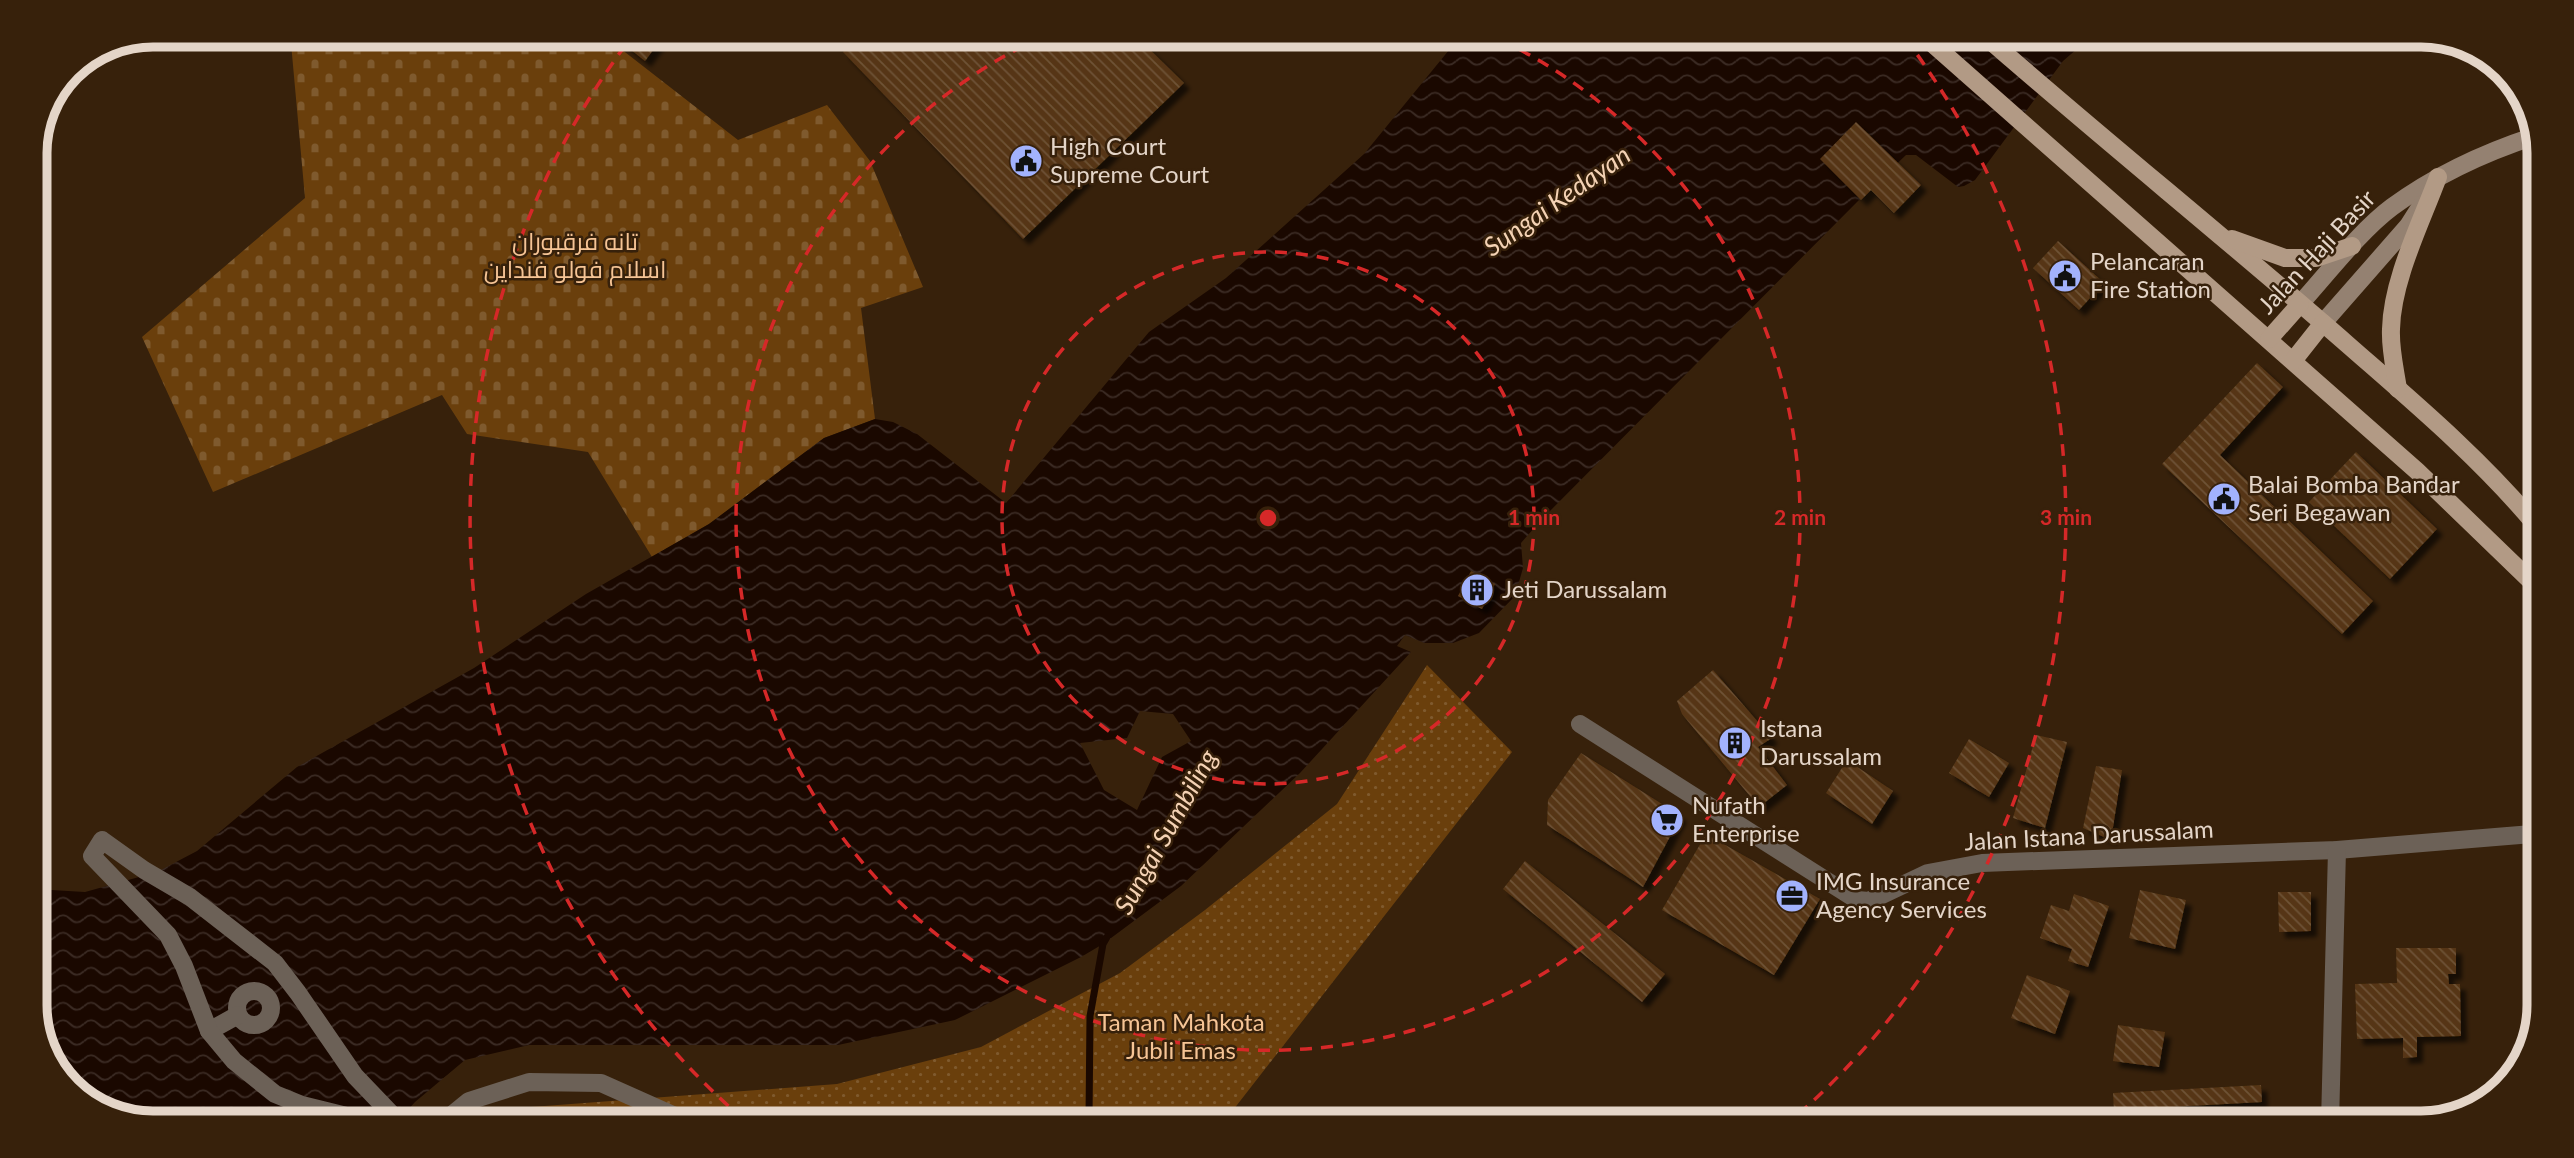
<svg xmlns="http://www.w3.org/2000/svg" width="2574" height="1158" font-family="Lato,Cairo,sans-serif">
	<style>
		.cemetery { fill: url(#cemetery-stones) }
		.park { fill: url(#park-dots) }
		.water { fill: url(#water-waves); fill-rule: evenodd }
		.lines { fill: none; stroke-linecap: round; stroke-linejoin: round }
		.stream { stroke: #1a0800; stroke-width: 7 }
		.building { fill: url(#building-back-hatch); filter: url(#shadow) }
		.street { stroke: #6c6157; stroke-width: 18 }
		.secondary { stroke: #948171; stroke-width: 18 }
		.primary { stroke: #b29a85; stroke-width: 18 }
		.ring { fill: none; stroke: #d62828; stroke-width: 3.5; stroke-dasharray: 12 9 }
		.labels { text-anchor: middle; stroke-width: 5; stroke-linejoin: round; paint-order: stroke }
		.poi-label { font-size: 24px; fill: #e4d5c8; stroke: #37210b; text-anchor: start }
		.park-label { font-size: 24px; fill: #f6c495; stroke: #37210b }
		.street-label { font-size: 24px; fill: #e4d5c8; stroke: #37210b }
		.water-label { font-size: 26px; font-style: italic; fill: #f4d2b4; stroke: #37210b }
		.rim { fill: none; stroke: #e4d5c8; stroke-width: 9 }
		.centre { fill: #d62828; stroke: #37210b; stroke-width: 3.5 }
		.ring-label { font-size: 21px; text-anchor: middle; font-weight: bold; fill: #d62828; stroke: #37210b; stroke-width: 5; stroke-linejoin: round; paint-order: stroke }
	</style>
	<defs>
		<pattern id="cemetery-stones" width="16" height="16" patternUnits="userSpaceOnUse" patternTransform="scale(1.75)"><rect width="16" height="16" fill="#6a3f0c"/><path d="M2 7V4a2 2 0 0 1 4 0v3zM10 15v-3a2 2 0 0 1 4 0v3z" fill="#7f5a2e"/></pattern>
		<pattern id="park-dots" width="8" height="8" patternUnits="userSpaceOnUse" patternTransform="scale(1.75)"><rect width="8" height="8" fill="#6a3f0c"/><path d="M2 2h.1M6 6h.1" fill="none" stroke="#7f5a2e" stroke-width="1.8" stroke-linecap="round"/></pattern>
		<pattern id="water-waves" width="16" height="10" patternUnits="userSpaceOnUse" patternTransform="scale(1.75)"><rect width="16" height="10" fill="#1a0800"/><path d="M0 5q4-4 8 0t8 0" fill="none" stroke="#3b2b24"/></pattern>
		<pattern id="building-back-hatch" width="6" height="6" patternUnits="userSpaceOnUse" patternTransform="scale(1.75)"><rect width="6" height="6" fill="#563615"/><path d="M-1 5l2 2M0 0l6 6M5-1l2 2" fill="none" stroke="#6e5236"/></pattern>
		<filter id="shadow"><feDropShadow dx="6" dy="6" stdDeviation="2" flood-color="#0009"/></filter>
	</defs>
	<rect width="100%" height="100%" fill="#37210b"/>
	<!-- cemetery -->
	<polygon class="cemetery" points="612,42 738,140 827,105 870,161 923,287 861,308 875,419 824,438 709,524 652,557 588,452 467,434 442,395 213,492 142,337 305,198 291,43"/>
	<!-- park -->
	<polygon class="park" points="1427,665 1512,752 1223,1123 467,1123 493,1110 837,1084 981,1047 1120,973 1205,910 1337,804"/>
	<!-- water -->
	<path class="water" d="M2092,36L2063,61L1975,180L1964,186L1958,187L1916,155H1906L1861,198L1544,517L1521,543L1523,568L1515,596L1479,633L1453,643H1424L1405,635L1397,646L1411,652L1300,773L1181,886L1103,944L1081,957L955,1020L838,1045H529L465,1060L415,1102L396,1123H154L108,1114L59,1076L35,1013V889L85,892L157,872L197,851L297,767L474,668L586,594L709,524L824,438L875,419L893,422L917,434L1006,503L1149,332L1226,278L1364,154L1458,39ZM1140,711L1173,714L1191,741L1162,757L1137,810L1104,790L1080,743L1127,738Z"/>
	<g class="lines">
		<!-- stream -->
		<polyline class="stream" points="1096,1123 1089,1118 1090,1016 1103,944 1107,937"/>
	</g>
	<!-- building -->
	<g class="building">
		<polygon points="1140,40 1184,83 1023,239 843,52 854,41"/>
		<polygon points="621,42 659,42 645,61"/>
		<polygon points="1856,122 1921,185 1894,213 1871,190 1861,200 1820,159"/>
		<polygon points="2058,241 2104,283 2079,310 2033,268"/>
		<polygon points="2257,363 2283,387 2220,455 2373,601 2342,634 2162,464"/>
		<polygon points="2356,452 2437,529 2390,579 2309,502"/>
		<polygon points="1471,571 1495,584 1482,609 1458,596"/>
		<polygon points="1713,670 1772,738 1758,747 1787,785 1759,807 1682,714 1677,701"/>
		<polygon points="2036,735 2067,742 2045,828 2013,818"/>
		<polygon points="1969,739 2009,763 1989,797 1949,773"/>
		<polygon points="1581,753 1681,816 1643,887 1547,825 1548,800"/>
		<polygon points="1847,760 1893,791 1872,824 1826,793"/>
		<polygon points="2096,766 2122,770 2111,840 2083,828"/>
		<polygon points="1706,834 1820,899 1774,975 1662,910"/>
		<polygon points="1525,861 1665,974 1642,1002 1503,889"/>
		<polygon points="2140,890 2186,900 2175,949 2129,938"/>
		<polygon points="2278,892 2311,892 2311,931 2279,932"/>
		<polygon points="2074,894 2109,906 2088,967 2068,961 2072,949 2040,938 2051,905 2069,911"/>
		<polygon points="2396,948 2456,948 2456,974 2448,974 2449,984 2460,984 2461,1036 2417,1037 2417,1057 2403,1058 2403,1038 2357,1039 2355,984 2397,983"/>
		<polygon points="2027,975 2070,991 2055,1034 2011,1018"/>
		<polygon points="2118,1025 2165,1032 2159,1067 2113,1061"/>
		<polygon points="2261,1085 2262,1102 2114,1110 2113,1093"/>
	</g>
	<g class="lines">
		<!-- street -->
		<g class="street">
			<polyline points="1580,724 1857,900 1869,901 1928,873 1982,863 2337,850 2532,834"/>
			<circle cx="254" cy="1008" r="17"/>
			<polyline points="209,1031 238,1015"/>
			<polyline points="375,1123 302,1105 275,1094 234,1061 209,1031 184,966 168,935 92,856 102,840 144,870 190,897 275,963 298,993 355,1076 400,1123"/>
			<polyline points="442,1123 469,1101 529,1082 601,1083 675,1116 683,1123"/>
			<polyline points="2330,1123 2337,850"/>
		</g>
		<!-- secondary -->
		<g class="secondary">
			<path d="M2300,304C2327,274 2361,230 2392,207C2437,174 2483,153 2535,136"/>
			<polyline points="2323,323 2408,226 2422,204"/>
		</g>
		<!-- primary -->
		<g class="primary">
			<polyline points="1925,37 2417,471 2534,584"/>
			<path d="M1986,37C2105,141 2228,240 2347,344C2412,401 2479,457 2535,524"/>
			<polyline points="2232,239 2285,258 2316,258 2352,246"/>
			<polyline points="2269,339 2300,304"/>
			<polyline points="2293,361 2323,323"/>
			<path d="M2398,389C2395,369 2390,349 2391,329C2392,280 2421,223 2438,177"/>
		</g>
	</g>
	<!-- distance rings -->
	<g class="ring">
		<circle cx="1268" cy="518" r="266"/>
		<path d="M1501 40A532 532 0 1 1 1031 42"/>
		<path d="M744 1120A798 798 0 0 1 627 43M1905 38A798 798 0 0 1 1792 1120"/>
	</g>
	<!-- icons -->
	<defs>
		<symbol id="civic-disc" viewBox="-11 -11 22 22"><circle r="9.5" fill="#a2b2fd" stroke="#37210b"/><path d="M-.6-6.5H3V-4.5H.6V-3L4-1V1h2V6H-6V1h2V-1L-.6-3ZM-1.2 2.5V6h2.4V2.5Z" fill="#111"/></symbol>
		<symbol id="building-disc" viewBox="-11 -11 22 22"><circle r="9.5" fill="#a2b2fd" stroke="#37210b"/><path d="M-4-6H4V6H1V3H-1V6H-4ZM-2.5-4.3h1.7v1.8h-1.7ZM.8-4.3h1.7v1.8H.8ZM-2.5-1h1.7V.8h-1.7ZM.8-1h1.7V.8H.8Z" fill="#111"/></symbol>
		<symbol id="supermarket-disc" viewBox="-11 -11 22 22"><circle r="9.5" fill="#a2b2fd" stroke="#37210b"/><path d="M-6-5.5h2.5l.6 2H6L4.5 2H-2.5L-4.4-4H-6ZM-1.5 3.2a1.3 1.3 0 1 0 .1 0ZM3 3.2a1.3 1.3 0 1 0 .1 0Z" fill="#111"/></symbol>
		<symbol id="office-disc" viewBox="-11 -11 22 22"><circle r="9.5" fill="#a2b2fd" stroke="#37210b"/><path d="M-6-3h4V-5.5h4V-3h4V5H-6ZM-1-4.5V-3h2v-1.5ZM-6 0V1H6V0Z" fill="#111"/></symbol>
	</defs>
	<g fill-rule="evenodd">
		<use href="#civic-disc" x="1007" y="142" width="38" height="38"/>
		<use href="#civic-disc" x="2046" y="257" width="38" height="38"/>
		<use href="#civic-disc" x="2205" y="480" width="38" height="38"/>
		<use href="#building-disc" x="1458" y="571" width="38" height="38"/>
		<use href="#building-disc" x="1716" y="724" width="38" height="38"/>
		<use href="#supermarket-disc" x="1648" y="801" width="38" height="38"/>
		<use href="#office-disc" x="1773" y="877" width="38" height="38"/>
	</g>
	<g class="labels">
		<!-- poi labels -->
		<g class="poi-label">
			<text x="1050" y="155">High Court<tspan x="1050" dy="28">Supreme Court</tspan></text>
			<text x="2090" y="270">Pelancaran<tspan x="2090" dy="28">Fire Station</tspan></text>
			<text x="2248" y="493">Balai Bomba Bandar<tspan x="2248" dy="28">Seri Begawan</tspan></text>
			<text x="1502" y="598">Jeti Darussalam</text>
			<text x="1760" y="737">Istana<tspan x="1760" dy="28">Darussalam</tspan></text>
			<text x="1692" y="814">Nufath<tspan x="1692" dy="28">Enterprise</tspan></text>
			<text x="1816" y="890">IMG Insurance<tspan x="1816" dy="28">Agency Services</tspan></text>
		</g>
		<!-- park labels -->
		<g class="park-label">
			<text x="575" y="250">تانه فرقبوران<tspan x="575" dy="28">اسلام فولو فنداين</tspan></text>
			<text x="1181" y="1031">Taman Mahkota<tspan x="1181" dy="28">Jubli Emas</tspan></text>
		</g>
		<!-- street labels -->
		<g class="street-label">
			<text transform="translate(2317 252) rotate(-47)" y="8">Jalan Haji Basir</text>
			<text transform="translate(2089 836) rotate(-3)" y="8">Jalan Istana Darussalam</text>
		</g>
		<!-- water labels -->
		<g class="water-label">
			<text transform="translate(1557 201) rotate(-35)" y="9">Sungai Kedayan</text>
			<text transform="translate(1166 832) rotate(-61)" y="9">Sungai Sumbiling</text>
		</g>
	</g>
	<!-- crop -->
	<path d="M0 0H2574V1158H0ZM153 47H2421A106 106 0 0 1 2527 153V1005A106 106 0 0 1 2421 1111H153A106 106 0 0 1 47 1005V153A106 106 0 0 1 153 47Z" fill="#37210b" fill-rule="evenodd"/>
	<path class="rim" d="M153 47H2421A106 106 0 0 1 2527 153V1005A106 106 0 0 1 2421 1111H153A106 106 0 0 1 47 1005V153A106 106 0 0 1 153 47Z"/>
	<circle cx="1268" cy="518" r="10" class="centre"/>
	<g class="ring-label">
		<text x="1534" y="525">1 min</text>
		<text x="1800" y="525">2 min</text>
		<text x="2066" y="525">3 min</text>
	</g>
</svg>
